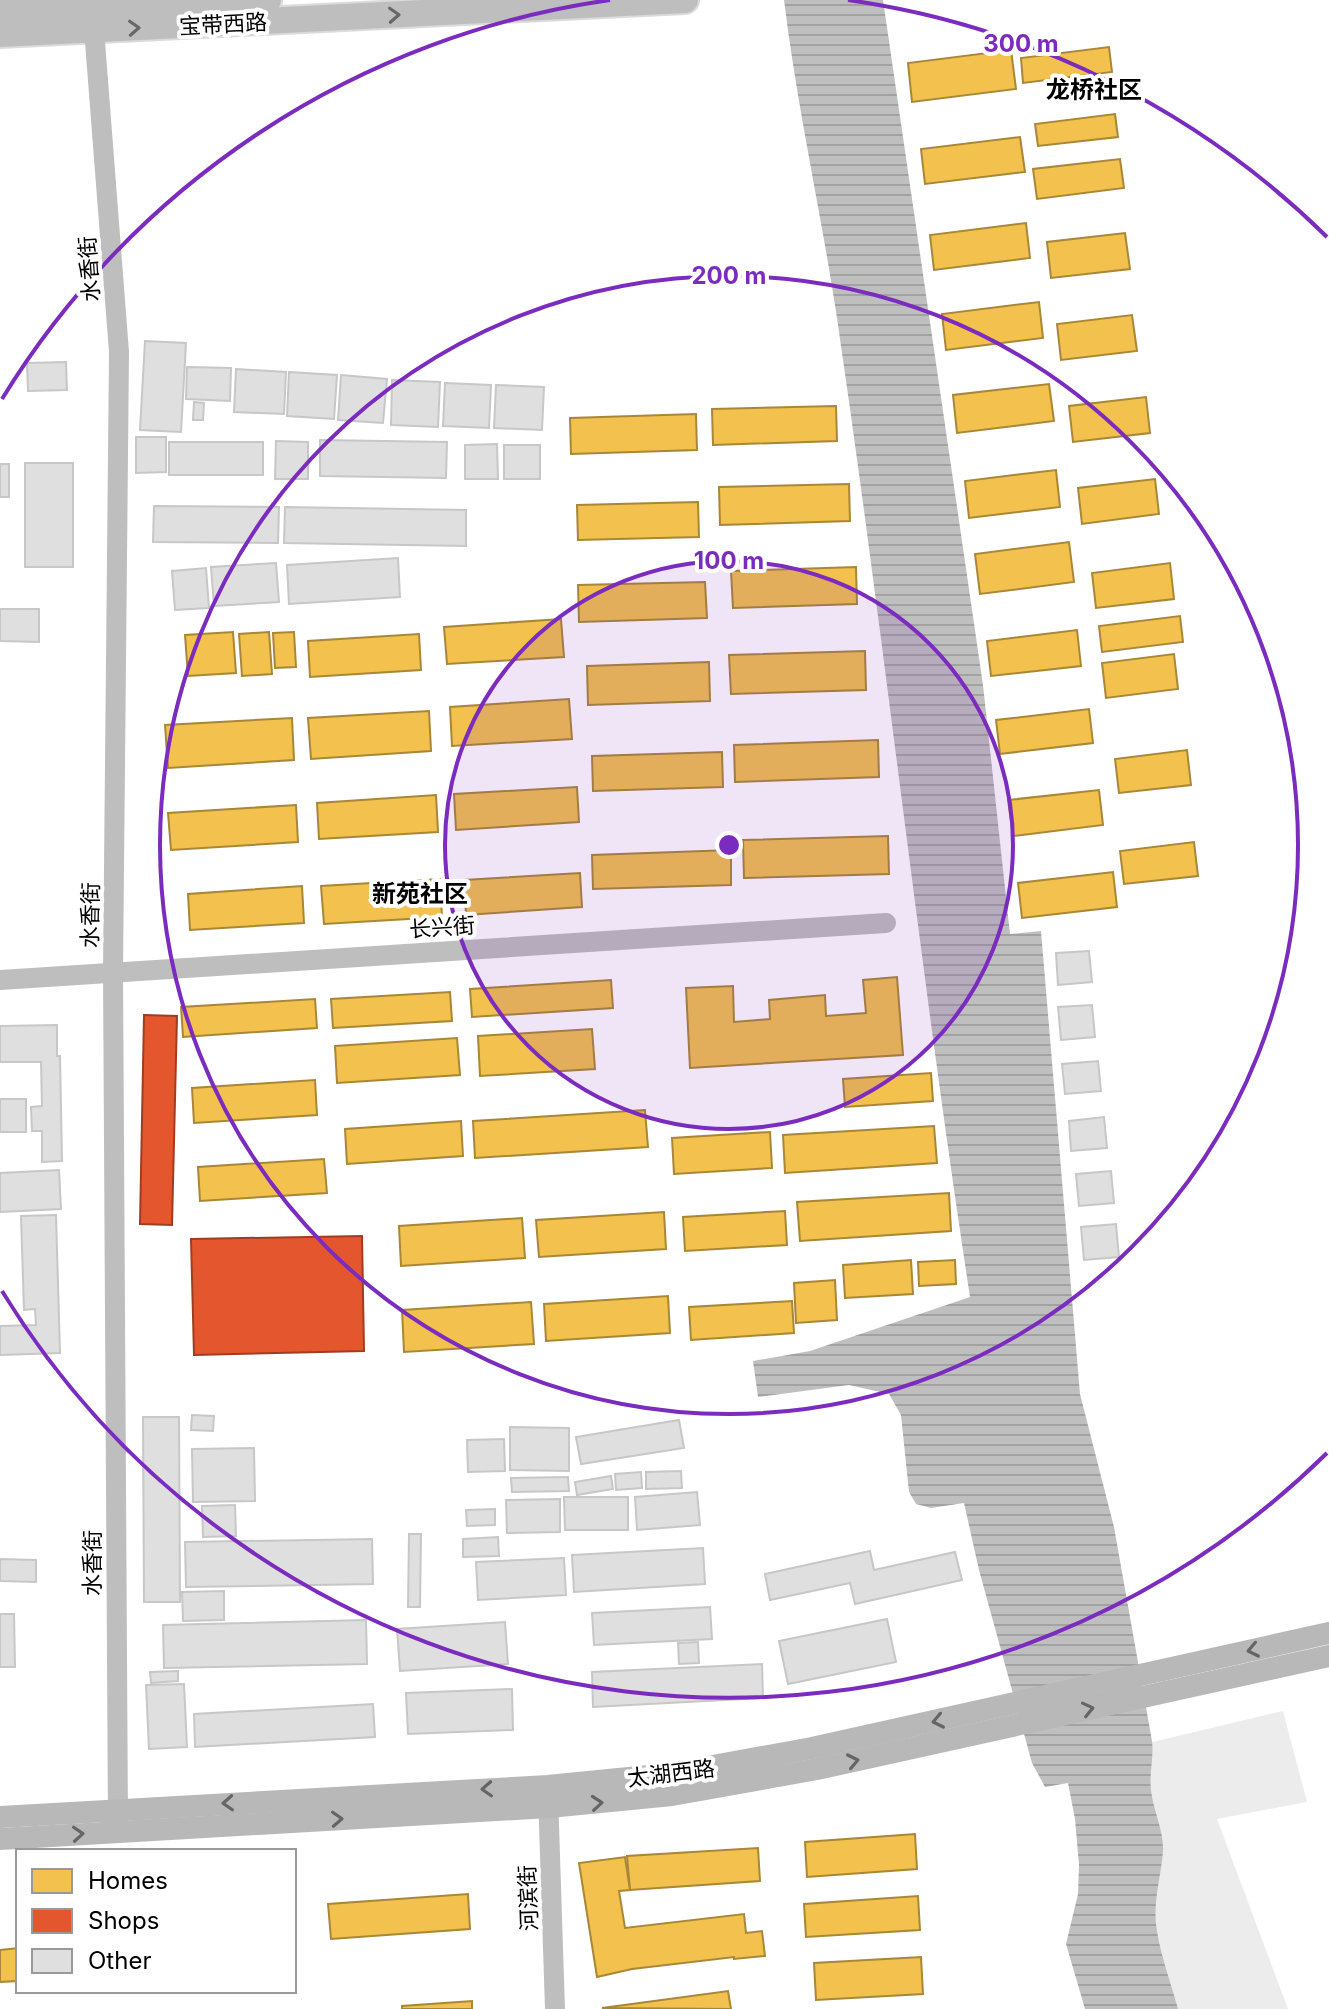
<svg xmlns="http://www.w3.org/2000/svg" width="1329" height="2009" font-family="Inter,'Noto Sans SC',sans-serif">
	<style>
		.green { fill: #ececec }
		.water { fill: url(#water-rules) }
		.homes { fill: #f2c14e; stroke: #a98737; stroke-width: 2 }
		.shops { fill: #e4572e; stroke: #a03d20; stroke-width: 2 }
		.building { fill: #dfdfdf; stroke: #c7c7c7; stroke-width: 2 }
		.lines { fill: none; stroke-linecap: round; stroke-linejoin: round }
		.primary-casing { stroke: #dbdbdb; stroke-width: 30 }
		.tertiary { stroke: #bebebe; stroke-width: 20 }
		.secondary { stroke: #b8b8b8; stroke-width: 22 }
		.primary { stroke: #bebebe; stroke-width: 26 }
		.oneway { stroke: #686868 }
		.oneway2 { stroke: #656565 }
		.ring { fill: none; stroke: #7b2cbf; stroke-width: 4 }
		.labels { text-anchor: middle; stroke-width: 8; stroke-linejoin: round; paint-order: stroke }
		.street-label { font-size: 22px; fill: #000; stroke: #fff }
		.neighbourhood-label { font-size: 24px; font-weight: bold; fill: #000; stroke: #fff }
		.centre { fill: #7b2cbf; stroke: #fff; stroke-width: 4 }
		.ring-label { font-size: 24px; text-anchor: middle; font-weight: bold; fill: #7b2cbf; stroke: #fff; stroke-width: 8; stroke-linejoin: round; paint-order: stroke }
	</style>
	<defs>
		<pattern id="water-rules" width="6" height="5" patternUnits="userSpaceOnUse" patternTransform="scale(2)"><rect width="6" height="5" fill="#bfbfbf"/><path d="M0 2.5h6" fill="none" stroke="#a2a2a2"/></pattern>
	</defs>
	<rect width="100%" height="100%" fill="#fff"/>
	<!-- green -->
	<polygon class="green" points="1283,1711 1307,1802 1217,1819 1288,2009 1165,2009 1123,1749"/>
	<!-- water -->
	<path class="water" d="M784,0H883L983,685L1010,934L1041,931L1080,1394L1114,1527L1152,1741C1154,1758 1149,1773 1151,1790C1153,1810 1164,1831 1163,1851C1161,1878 1152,1903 1157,1931C1161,1957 1171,1983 1178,2009H1085L1066,1944L1078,1894L1079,1865L1075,1819L1068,1783L1045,1787L1032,1763L979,1570L964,1503L931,1508L916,1504L909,1492L901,1415L889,1394L849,1385L758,1397L753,1361L810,1351L970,1297C920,971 885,644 837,318C821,212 797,107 784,0Z"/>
	<!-- homes -->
	<g class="homes">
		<polygon points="1109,47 1112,72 1023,83 1021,58"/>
		<polygon points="1011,50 1016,89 912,102 908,63"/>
		<polygon points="1115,114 1118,137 1038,146 1035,124"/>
		<polygon points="1020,137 1025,172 925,184 921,149"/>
		<polygon points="1120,159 1124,188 1037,199 1033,169"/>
		<polygon points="1026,223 1030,258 934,270 930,235"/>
		<polygon points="1125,233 1130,269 1051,278 1047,242"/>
		<polygon points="1039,302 1043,338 946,350 942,314"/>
		<polygon points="1132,315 1137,351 1061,360 1057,324"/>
		<polygon points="1049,384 1054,421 957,433 953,395"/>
		<polygon points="1146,397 1150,433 1073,442 1069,406"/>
		<polygon points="836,406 837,441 713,445 712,409"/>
		<polygon points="696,414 697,450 571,454 570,418"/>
		<polygon points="1056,470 1060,507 969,518 965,481"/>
		<polygon points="1155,479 1159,514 1082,524 1078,488"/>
		<polygon points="849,484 850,521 720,525 719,487"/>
		<polygon points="698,502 699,537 578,540 577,505"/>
		<polygon points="1069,542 1074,582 980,594 975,554"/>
		<polygon points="1170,563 1174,599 1096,608 1092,573"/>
		<polygon points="856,567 857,604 733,608 731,571"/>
		<polygon points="705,582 707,618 579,622 578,585"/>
		<polygon points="1180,616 1183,642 1102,652 1099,626"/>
		<polygon points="561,619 564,657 447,664 444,627"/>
		<polygon points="1077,630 1081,666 991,676 987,641"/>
		<polygon points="233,632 236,673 188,676 185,635"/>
		<polygon points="269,632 272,674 242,676 239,634"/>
		<polygon points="294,632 296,667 275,668 273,633"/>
		<polygon points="419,634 421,670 310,677 308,641"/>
		<polygon points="865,651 866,690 731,694 729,655"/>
		<polygon points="1174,654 1178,689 1106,698 1102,663"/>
		<polygon points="709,662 710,701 588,705 587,666"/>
		<polygon points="569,699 572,739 452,746 450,707"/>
		<polygon points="1089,709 1093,743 1000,754 996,720"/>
		<polygon points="429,711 431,751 311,759 308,718"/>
		<polygon points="292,718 294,760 168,768 165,725"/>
		<polygon points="878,740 879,777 735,782 734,745"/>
		<polygon points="1187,750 1191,785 1119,793 1115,759"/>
		<polygon points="722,752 723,787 593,791 592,756"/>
		<polygon points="577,787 579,822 456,830 454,794"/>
		<polygon points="1099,790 1103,825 1013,836 1008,800"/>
		<polygon points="436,795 438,832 319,839 317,803"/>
		<polygon points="296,805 298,842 171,850 168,813"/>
		<polygon points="888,836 889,874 744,878 743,840"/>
		<polygon points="1194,842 1198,876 1124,884 1120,851"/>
		<polygon points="731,850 731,885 593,889 592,855"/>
		<polygon points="1113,872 1117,907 1022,918 1018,883"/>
		<polygon points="580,873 582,907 466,915 464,880"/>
		<polygon points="440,879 442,917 324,924 321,886"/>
		<polygon points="302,886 304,923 190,930 188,894"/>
		<polygon points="897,977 903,1055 690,1068 686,988 733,986 734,1022 770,1019 769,1000 825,995 826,1016 866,1013 863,980"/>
		<polygon points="611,980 613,1008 472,1017 470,989"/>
		<polygon points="450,992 452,1021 333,1028 331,999"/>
		<polygon points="315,999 317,1028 183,1037 181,1007"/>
		<polygon points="592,1029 595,1069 480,1076 478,1036"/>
		<polygon points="457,1038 460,1075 337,1083 335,1046"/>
		<polygon points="931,1073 933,1101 845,1107 843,1079"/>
		<polygon points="315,1080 317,1115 194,1123 192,1088"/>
		<polygon points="645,1110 648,1147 475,1158 473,1121"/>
		<polygon points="461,1121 463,1156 347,1164 345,1129"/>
		<polygon points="934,1126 937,1163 785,1173 783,1135"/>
		<polygon points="770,1132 772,1168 674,1174 672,1138"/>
		<polygon points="324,1159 327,1193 200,1201 198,1167"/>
		<polygon points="949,1193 951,1231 800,1241 797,1202"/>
		<polygon points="785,1211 787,1245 685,1251 683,1217"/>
		<polygon points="664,1212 666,1249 539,1257 536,1220"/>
		<polygon points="522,1218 525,1258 401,1266 399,1226"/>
		<polygon points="911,1260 913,1294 845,1298 843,1265"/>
		<polygon points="955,1260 956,1284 919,1286 918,1262"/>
		<polygon points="835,1280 837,1320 796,1323 794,1283"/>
		<polygon points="668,1296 670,1333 546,1341 544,1304"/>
		<polygon points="792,1301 794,1333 691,1340 689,1307"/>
		<polygon points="531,1302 534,1344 404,1352 402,1310"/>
		<polygon points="915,1834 917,1869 807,1877 805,1842"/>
		<polygon points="758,1848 760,1881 630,1890 627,1856"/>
		<polygon points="625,1857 630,1890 619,1891 625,1928 744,1914 746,1933 762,1931 765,1956 734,1959 734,1957 632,1969 597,1977 579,1863"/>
		<polygon points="468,1894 470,1929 331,1939 328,1904"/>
		<polygon points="918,1896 920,1930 806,1937 804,1904"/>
		<polygon points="18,1948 18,1981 0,1982 0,1950"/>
		<polygon points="921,1957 923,1994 816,2000 814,1963"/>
		<polygon points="728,1991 731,2009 602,2008"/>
		<polygon points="472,2001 472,2009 402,2009 402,2006"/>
	</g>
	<!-- shops -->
	<g class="shops">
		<polygon points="144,1015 177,1016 172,1225 140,1224"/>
		<polygon points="362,1236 364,1351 194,1355 191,1239"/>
	</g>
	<!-- building -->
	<g class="building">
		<polygon points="145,341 186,343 181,432 140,430"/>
		<polygon points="66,362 67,390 28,391 27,363"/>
		<polygon points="187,367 231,368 230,401 186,399"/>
		<polygon points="236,369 286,372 284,414 234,412"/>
		<polygon points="289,372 337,375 334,419 287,416"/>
		<polygon points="341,375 387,379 383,423 338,420"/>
		<polygon points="392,380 440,382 438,427 391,425"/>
		<polygon points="445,383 491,385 489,428 443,426"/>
		<polygon points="496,385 544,387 542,430 494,428"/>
		<polygon points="194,402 204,403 203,420 193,420"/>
		<polygon points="136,437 166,437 166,472 136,473"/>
		<polygon points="320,440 447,442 446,478 320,476"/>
		<polygon points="276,441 308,442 308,479 275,479"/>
		<rect x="169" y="442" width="94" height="33"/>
		<polygon points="497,444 498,479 465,479 465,445"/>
		<rect x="504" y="445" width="36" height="34"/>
		<rect x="25" y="463" width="48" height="104"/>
		<rect x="0" y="464" width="9" height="33"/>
		<polygon points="154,506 279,507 278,543 153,542"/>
		<polygon points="285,507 466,510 466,546 284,543"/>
		<polygon points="398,558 400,597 289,604 287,565"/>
		<polygon points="276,563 279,602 214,606 211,567"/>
		<polygon points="206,568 209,608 175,610 172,571"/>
		<polygon points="0,609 39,609 39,642 0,641"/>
		<polygon points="1089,951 1092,982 1058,985 1056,953"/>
		<polygon points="1092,1005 1095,1037 1061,1040 1058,1007"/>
		<polygon points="57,1025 57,1056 60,1056 62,1161 42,1162 42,1131 32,1131 31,1107 42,1106 41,1062 0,1062 0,1026"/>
		<polygon points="1098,1061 1101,1091 1065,1094 1062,1064"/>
		<rect x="0" y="1099" width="26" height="33"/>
		<polygon points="1104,1117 1107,1148 1071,1151 1069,1121"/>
		<polygon points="59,1170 61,1209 0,1212 0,1173"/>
		<polygon points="1111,1171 1114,1203 1079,1206 1076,1174"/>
		<polygon points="56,1215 60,1353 0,1355 0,1326 36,1325 35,1309 24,1310 21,1216"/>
		<polygon points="1116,1224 1119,1257 1084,1260 1081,1227"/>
		<polygon points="192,1415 214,1416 213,1431 191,1430"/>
		<polygon points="143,1417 179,1417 180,1602 144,1602"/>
		<polygon points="679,1420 684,1448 581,1464 576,1437"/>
		<polygon points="510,1427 569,1428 569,1471 510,1470"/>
		<polygon points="504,1439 505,1471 468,1472 467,1440"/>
		<polygon points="254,1448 255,1501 193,1502 192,1449"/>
		<polygon points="681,1471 682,1488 646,1489 646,1472"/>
		<polygon points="641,1472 642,1488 616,1490 615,1474"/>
		<polygon points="611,1476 613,1489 577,1495 575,1482"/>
		<polygon points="568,1477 569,1491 512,1492 511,1478"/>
		<polygon points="697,1492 700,1525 637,1530 635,1497"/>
		<polygon points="564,1497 628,1497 628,1530 565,1530"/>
		<polygon points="560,1499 560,1532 507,1533 506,1500"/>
		<polygon points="235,1505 236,1536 203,1537 202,1506"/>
		<polygon points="495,1509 495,1525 467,1526 466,1510"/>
		<polygon points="409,1534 421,1534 420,1607 408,1607"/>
		<polygon points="498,1537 499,1556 463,1557 463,1539"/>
		<polygon points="372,1539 373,1584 186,1587 185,1542"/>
		<polygon points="703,1548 705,1584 574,1592 572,1555"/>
		<polygon points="870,1551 874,1570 955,1552 962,1580 855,1604 850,1583 770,1600 765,1574"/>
		<polygon points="564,1558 566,1595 478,1600 476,1562"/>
		<polygon points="0,1559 36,1560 36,1582 0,1581"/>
		<polygon points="224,1591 224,1620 183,1621 182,1592"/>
		<polygon points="710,1607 712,1639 594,1645 592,1613"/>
		<polygon points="0,1614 14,1614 15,1667 0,1667"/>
		<polygon points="887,1619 896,1662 788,1684 779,1641"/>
		<polygon points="366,1620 367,1664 164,1668 163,1625"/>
		<polygon points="505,1622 508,1664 400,1671 397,1629"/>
		<polygon points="698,1642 699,1663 679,1664 678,1643"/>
		<polygon points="762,1664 763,1698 593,1707 592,1672"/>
		<polygon points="178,1671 178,1681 151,1683 150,1672"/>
		<polygon points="184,1684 187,1747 149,1749 146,1685"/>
		<polygon points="512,1689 513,1730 408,1734 406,1693"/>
		<polygon points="373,1704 375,1737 195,1747 194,1714"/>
	</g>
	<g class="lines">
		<defs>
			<g id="primary">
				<polyline points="0,13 268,0"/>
				<polyline points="0,34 685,0"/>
			</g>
		</defs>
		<!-- primary casing -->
		<use href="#primary" class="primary-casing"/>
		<!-- tertiary -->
		<g class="tertiary">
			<polyline points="93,16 119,352 113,971 118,1827"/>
			<polyline points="0,980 886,923"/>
			<polyline points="548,1794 555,2009"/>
		</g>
		<!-- secondary -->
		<g class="secondary">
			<polyline points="0,1817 548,1786 669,1774 812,1748 1329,1633"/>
			<polyline points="0,1839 549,1807 672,1795 817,1769 1329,1656"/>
		</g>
		<!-- primary -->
		<use href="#primary" class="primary"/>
	</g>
	<!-- one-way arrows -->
	<defs><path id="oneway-chevron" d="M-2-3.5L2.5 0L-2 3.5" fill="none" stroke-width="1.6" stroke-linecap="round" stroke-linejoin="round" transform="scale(2)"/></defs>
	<g class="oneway">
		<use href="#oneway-chevron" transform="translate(394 15) rotate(-3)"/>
		<use href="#oneway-chevron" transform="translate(134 28) rotate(-3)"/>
	</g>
	<g class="oneway2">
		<use href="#oneway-chevron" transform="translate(1253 1650) rotate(168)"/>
		<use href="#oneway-chevron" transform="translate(1088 1709) rotate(-13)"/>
		<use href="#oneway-chevron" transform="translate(938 1721) rotate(168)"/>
		<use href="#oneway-chevron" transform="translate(853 1761) rotate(-12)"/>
		<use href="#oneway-chevron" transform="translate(487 1789) rotate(177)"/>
		<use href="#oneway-chevron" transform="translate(228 1803) rotate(177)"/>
		<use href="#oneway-chevron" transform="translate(597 1803) rotate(-5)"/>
		<use href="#oneway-chevron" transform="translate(337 1819) rotate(-3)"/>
		<use href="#oneway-chevron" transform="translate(78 1834) rotate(-4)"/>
	</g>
	<!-- distance rings -->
	<circle cx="729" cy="845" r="284" fill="#7b2cbf" fill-opacity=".12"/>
	<g class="ring">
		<circle cx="729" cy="845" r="284"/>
		<circle cx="729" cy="845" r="569"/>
		<path d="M1327 1453A853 853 0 0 1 2 1291M2 399A853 853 0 0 1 610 0M848 0A853 853 0 0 1 1327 237"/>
	</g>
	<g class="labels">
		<!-- street labels -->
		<g class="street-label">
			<text transform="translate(223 24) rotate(-3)" y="8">宝带西路</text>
			<text transform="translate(89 269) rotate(-94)" y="8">水香街</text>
			<text transform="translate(90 915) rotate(-89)" y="8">水香街</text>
			<text transform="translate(442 927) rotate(-4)" y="8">长兴街</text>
			<text transform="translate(92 1563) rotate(-90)" y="8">水香街</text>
			<text transform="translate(671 1773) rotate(-7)" y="8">太湖西路</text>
			<text transform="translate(528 1898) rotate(-92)" y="8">河滨街</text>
		</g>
		<!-- neighbourhood labels -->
		<g class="neighbourhood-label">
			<text x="1094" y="98">龙桥社区</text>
			<text x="420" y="902">新苑社区</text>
		</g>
	</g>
	<circle cx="729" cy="845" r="12" class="centre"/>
	<g class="ring-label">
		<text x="1021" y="52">300 m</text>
		<text x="729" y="284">200 m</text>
		<text x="729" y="569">100 m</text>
	</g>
	<!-- legend -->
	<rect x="16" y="1849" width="280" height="144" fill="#ffffff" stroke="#999999" stroke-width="2"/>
	<rect x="32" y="1869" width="40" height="24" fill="#f2c14e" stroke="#999999" stroke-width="2"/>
	<text x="88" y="1889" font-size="24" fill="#000000">Homes</text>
	<rect x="32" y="1909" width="40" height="24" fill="#e4572e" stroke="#999999" stroke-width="2"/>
	<text x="88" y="1929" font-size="24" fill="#000000">Shops</text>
	<rect x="32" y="1949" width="40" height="24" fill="#dfdfdf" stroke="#999999" stroke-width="2"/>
	<text x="88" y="1969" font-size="24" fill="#000000">Other</text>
</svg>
